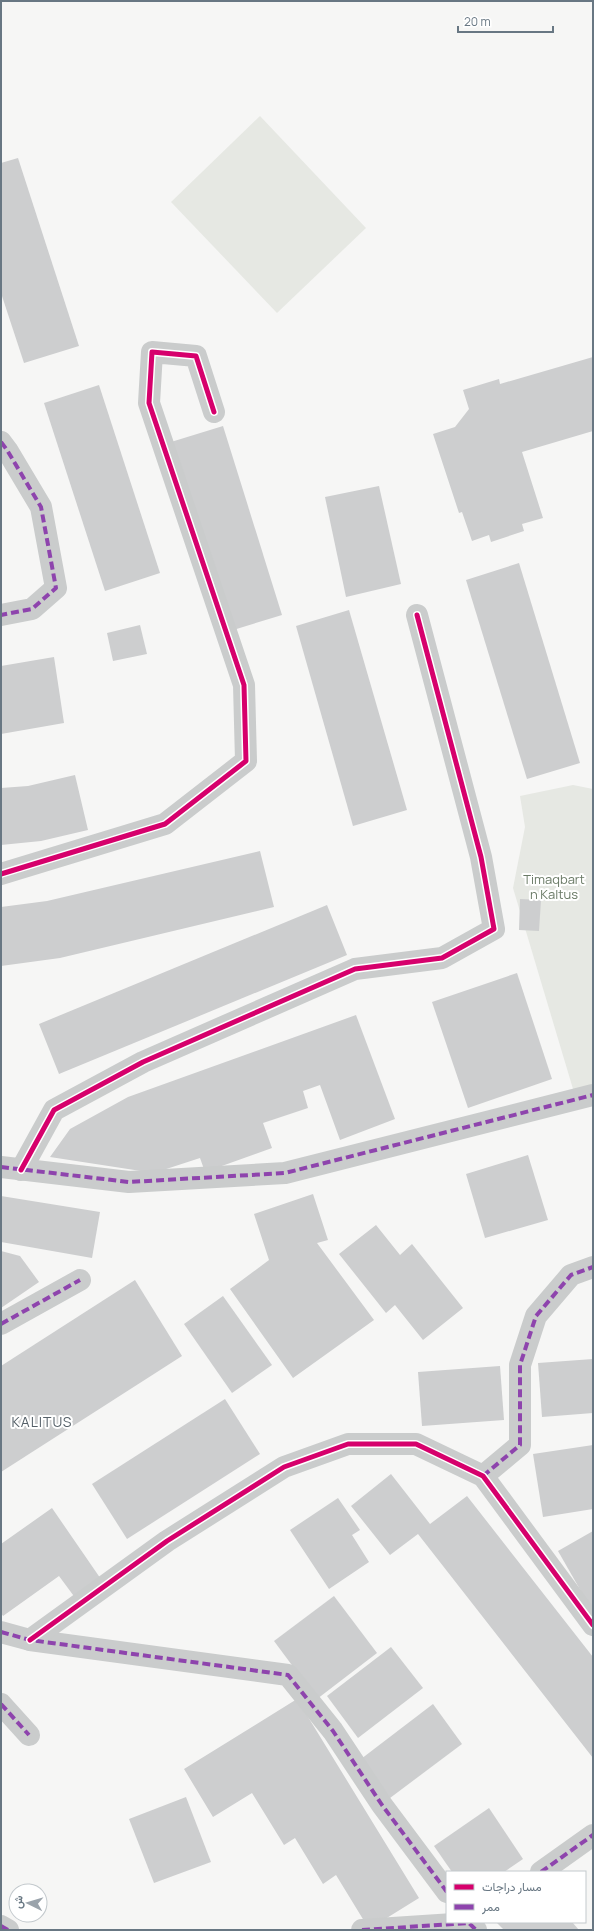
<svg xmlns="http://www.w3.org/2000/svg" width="594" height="1931" font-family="Manrope,Vazirmatn,sans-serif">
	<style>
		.green { fill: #e6e8e3 }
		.building { fill: #cdcecf }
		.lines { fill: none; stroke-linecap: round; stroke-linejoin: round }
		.minor { stroke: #cacccc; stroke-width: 22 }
		.quiet { stroke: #8e44ad; stroke-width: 4; stroke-dasharray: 8 4; stroke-linecap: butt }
		.cycleway-casing { stroke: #fff; stroke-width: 8 }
		.cycleway { stroke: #d6006c; stroke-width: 5 }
		.labels { text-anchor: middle; stroke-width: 4; stroke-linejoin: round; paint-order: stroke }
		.park-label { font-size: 13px; fill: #6a7a66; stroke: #fff }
		.neighbourhood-label { font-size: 14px; letter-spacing: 1px; fill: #556068; stroke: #fff }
	</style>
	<rect width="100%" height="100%" fill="#f6f6f5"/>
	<!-- green -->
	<g class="green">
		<polygon points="260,116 366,228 277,313 171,202"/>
		<polygon points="573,785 593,789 593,1095 576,1099 513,888 525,827 520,796"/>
	</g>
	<!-- building -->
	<g class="building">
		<polygon points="18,158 79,346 24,363 1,293 1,163"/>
		<polygon points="593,357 593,431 522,452 543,518 522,524 524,531 491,542 489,535 472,541 462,512 459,513 433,434 455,427 469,409 463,390 499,379 500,384"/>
		<polygon points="99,385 160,573 105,591 44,403"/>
		<polygon points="223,426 282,615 230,631 171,442"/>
		<polygon points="379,486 401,584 346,597 325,497"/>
		<polygon points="519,563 580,763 527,779 466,580"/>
		<polygon points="349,610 407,810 353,826 296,626"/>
		<polygon points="140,625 147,654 113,661 107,633"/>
		<polygon points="54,657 64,723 1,734 1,666"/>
		<polygon points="75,775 88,830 41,841 1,845 1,788 28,786"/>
		<polygon points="260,851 274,907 60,958 1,966 1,907 47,901"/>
		<polygon points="520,899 541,900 539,931 519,930"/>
		<polygon points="327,905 347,955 59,1074 39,1024"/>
		<polygon points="517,973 552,1079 468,1108 432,1002"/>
		<polygon points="356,1015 395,1119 340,1140 320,1085 303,1091 308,1108 263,1123 272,1148 205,1172 200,1158 154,1173 50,1157 70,1129 128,1097"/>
		<polygon points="528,1155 548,1220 485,1238 466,1174"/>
		<polygon points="313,1194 328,1240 317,1243 374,1320 293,1378 230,1289 269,1260 254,1214"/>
		<polygon points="1,1196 100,1212 92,1258 1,1242"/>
		<polygon points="376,1225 400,1255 412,1244 463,1308 423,1340 395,1305 386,1313 339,1254"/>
		<polygon points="1,1251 20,1256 39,1282 1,1308"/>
		<polygon points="135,1280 182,1356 1,1472 1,1366"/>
		<polygon points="223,1296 272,1365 232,1393 184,1324"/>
		<polygon points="593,1359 593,1413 542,1417 538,1363"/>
		<polygon points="500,1366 504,1420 422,1426 418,1372"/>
		<polygon points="225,1399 260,1454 127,1539 92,1484"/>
		<polygon points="593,1445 593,1509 543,1517 533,1454"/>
		<polygon points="391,1474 430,1524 467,1496 593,1657 593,1758 418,1534 390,1555 351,1506"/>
		<polygon points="338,1498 360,1530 352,1535 369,1562 329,1589 290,1530"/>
		<polygon points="52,1508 105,1585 79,1603 59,1576 3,1616 1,1613 1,1544"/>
		<polygon points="593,1531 593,1605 590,1607 558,1551"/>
		<polygon points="334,1596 377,1653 317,1699 274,1641"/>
		<polygon points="391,1647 423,1688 358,1738 327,1696"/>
		<polygon points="297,1699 419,1898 369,1929 336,1875 323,1884 295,1838 284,1845 252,1793 213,1817 184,1769"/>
		<polygon points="433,1704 462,1744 390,1798 361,1759"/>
		<polygon points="186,1797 211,1862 154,1883 129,1819"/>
		<polygon points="489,1808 523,1859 504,1872 452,1872 434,1846"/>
		<polygon points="496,1922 572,1922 579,1930 504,1930"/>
	</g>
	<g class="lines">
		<!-- minor -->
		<g class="minor">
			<polyline points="1,442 7,450 41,507 56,588 32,609 1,615"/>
			<polyline points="1,874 165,824 246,761 244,685 149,403 152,352 196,356 214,412"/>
			<polyline points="1,1167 129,1182 285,1173 593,1095"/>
			<polyline points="21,1170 54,1110 143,1062 355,969 442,958 494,929 481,857 417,615"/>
			<polyline points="1,1324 80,1280"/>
			<polyline points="483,1476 520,1445 520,1365 536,1316 571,1275 593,1267"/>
			<polyline points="1,1632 30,1640 288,1675 333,1731 382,1805 447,1892"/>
			<polyline points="30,1640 167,1541 284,1467 348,1444 416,1444 483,1476 593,1625"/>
			<polyline points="1,1704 29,1735"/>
			<polyline points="541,1872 593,1835"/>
			<polyline points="1,1926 8,1930"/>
			<polyline points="362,1930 469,1923 476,1930"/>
		</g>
		<!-- quiet -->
		<g class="quiet">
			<polyline points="1,442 7,450 41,507 56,588 32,609 1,615"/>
			<polyline points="1,1167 129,1182 285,1173 593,1095"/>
			<polyline points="1,1324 80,1280"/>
			<polyline points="483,1476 520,1445 520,1365 536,1316 571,1275 593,1267"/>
			<polyline points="1,1632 30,1640 288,1675 333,1731 382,1805 447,1892"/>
			<polyline points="1,1704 29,1735"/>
			<polyline points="541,1872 593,1835"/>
			<polyline points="1,1926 8,1930"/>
			<polyline points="362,1930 469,1923 476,1930"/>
		</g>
		<defs>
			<g id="cycleway">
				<polyline points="1,874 165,824 246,761 244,685 149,403 152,352 196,356 214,412"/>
				<polyline points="21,1170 54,1110 143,1062 355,969 442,958 494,929 481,857 417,615"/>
				<polyline points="30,1640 167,1541 284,1467 348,1444 416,1444 483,1476 593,1625"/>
			</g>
		</defs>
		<!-- cycleway casing -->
		<use href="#cycleway" class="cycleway-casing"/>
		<!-- cycleway -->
		<use href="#cycleway" class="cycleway"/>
	</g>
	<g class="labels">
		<!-- park labels -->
		<g class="park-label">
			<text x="554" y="884">Timaqbart<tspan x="554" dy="15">n Kaltus</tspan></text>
		</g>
		<!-- neighbourhood labels -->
		<g class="neighbourhood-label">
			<text x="42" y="1427">KALITUS</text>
		</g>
	</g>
	<!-- border -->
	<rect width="594" height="1931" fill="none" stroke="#687783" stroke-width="4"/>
	<!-- legend -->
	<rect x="446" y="1871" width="140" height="52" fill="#ffffff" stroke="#c3c9cd"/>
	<rect x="454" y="1884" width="20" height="6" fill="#d6006c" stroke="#c3c9cd"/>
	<text x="482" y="1891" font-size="12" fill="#687783">مسار دراجات</text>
	<rect x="454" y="1904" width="20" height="6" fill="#8e44ad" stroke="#c3c9cd"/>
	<text x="482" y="1911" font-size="12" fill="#687783">ممر</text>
	<!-- north arrow -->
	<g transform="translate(28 1903) rotate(275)"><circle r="19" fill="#ffffff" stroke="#c3c9cd"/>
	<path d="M0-3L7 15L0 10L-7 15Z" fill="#9aa3ab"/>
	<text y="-6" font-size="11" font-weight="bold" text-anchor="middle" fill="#687783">ش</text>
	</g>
	<!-- scale -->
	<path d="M458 26v6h95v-6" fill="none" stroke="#687783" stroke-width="2"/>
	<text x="464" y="26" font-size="12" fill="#687783" stroke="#ffffff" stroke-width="3" paint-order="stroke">20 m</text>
</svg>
